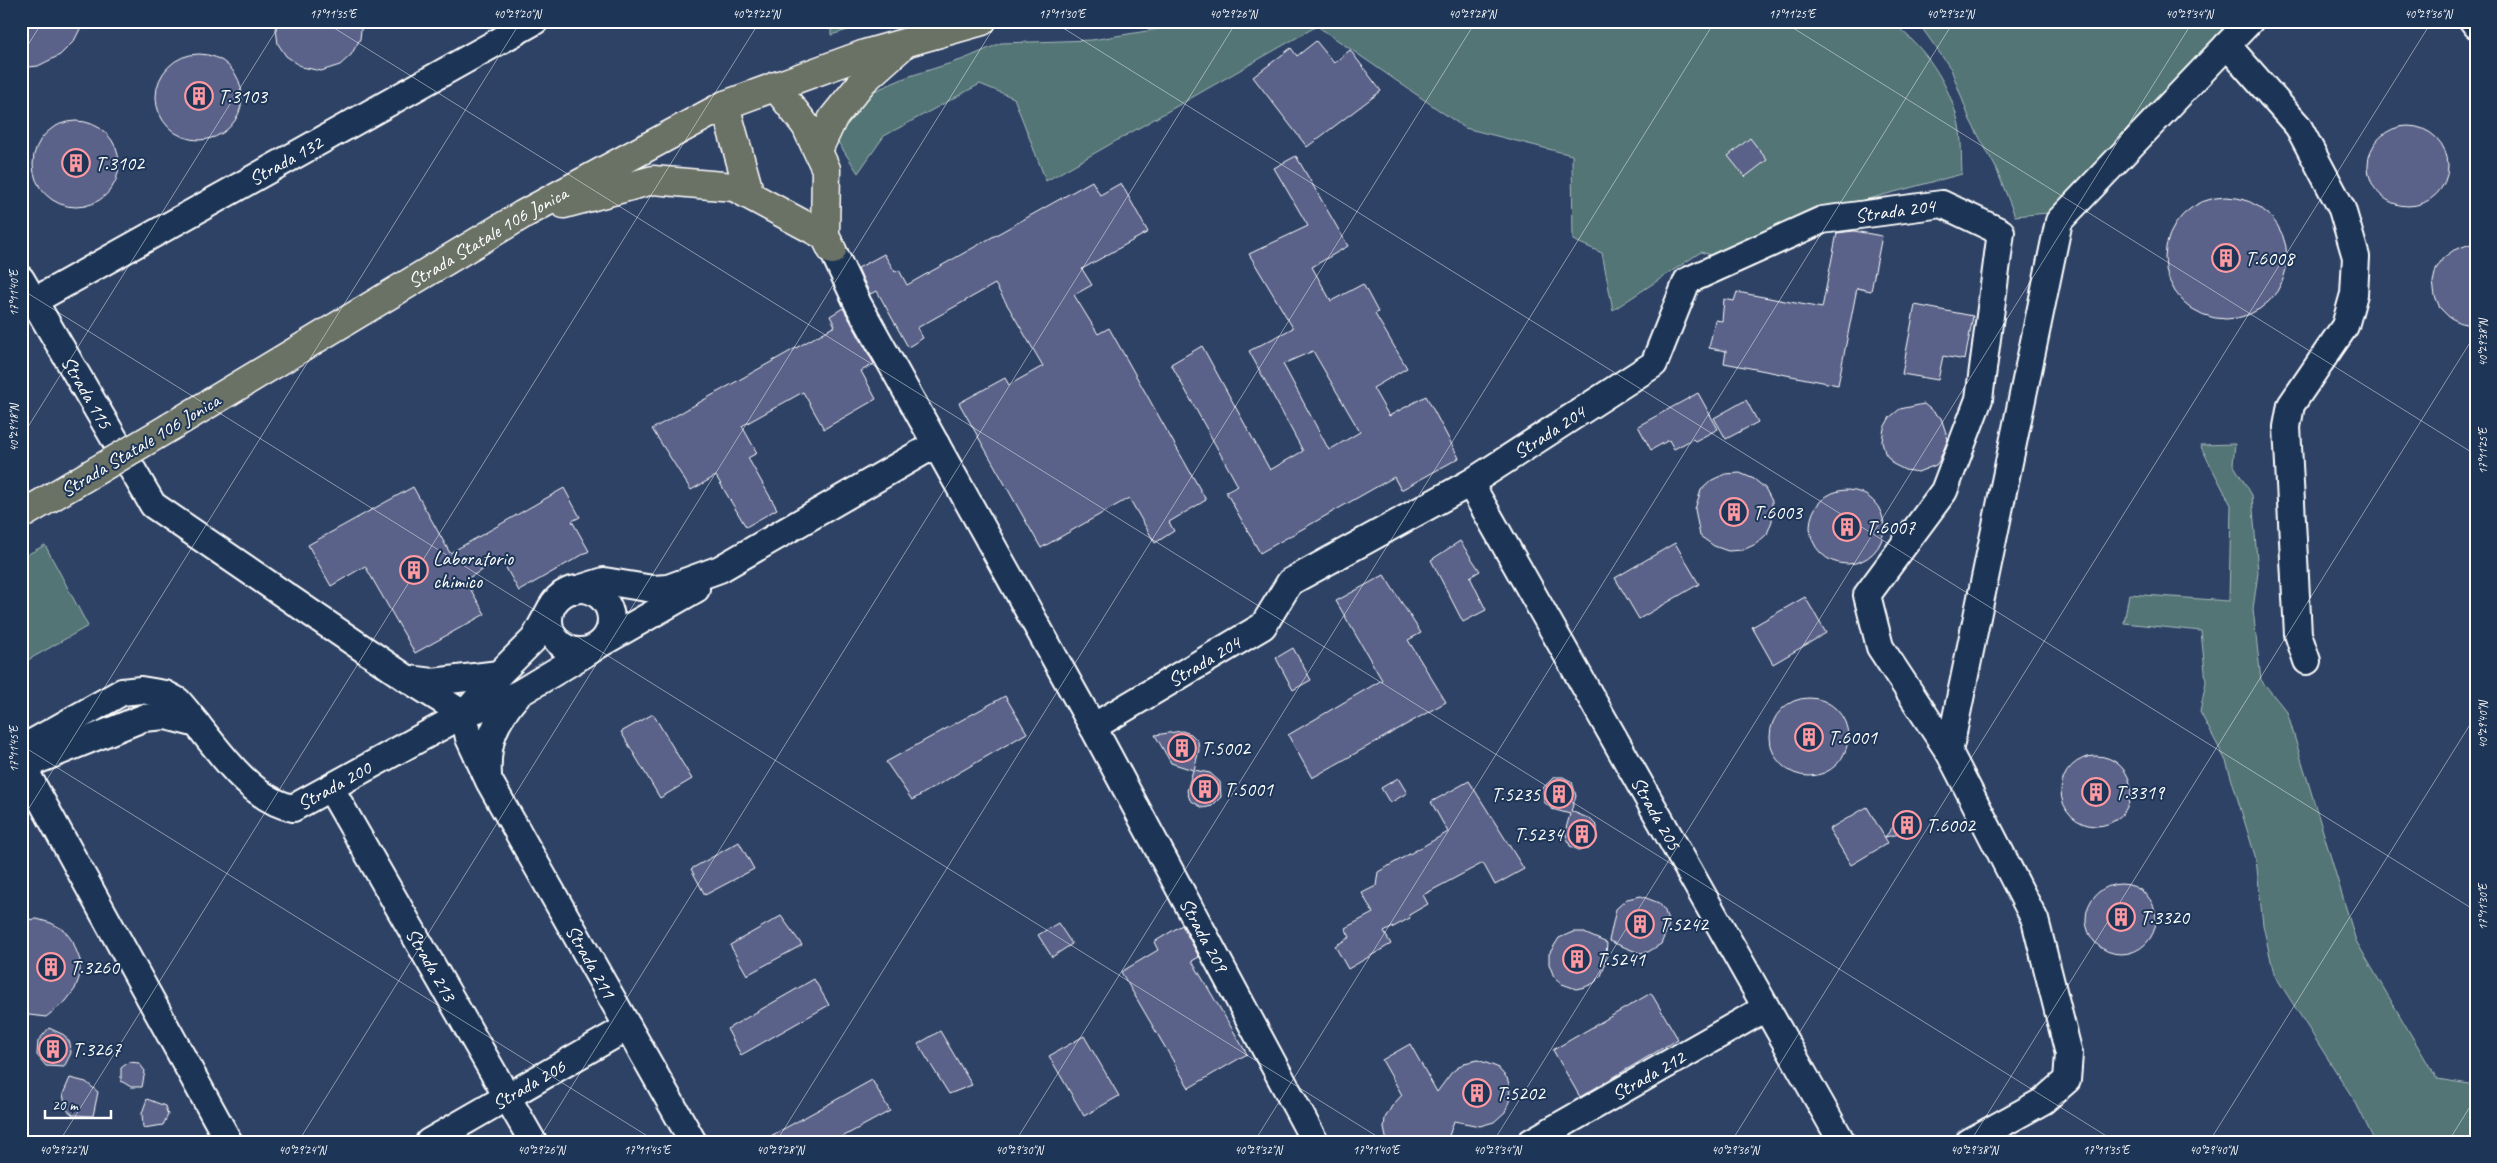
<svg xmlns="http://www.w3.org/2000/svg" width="2497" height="1163" font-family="Caveat,sans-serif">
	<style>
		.built { fill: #2f4266 }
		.green { fill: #527576; stroke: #a8baba }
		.building { fill: #5a6289; stroke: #fff; fill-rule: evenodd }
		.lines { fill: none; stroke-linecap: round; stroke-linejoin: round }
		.minor-casing { stroke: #fff; stroke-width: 30 }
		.major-casing { stroke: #fff; stroke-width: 31 }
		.minor { stroke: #1d3557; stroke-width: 26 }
		.major { stroke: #6b7165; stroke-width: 28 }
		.major-bridge-casing { stroke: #fff; stroke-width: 31; stroke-linecap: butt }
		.major-bridge { stroke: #6b7165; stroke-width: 28 }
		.ticks { fill: none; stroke: #fff; stroke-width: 1; stroke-opacity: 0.45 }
		.labels { text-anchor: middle; stroke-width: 4; stroke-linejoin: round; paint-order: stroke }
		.poi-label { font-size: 20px; fill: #fff; stroke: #1d3557; text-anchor: start }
		.street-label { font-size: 20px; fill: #fff; stroke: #1d3557 }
		.neatline { fill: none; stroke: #fff; stroke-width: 2 }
		.ticks-label { font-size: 12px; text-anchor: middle; fill: #fff }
	</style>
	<rect width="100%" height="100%" fill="#1d3557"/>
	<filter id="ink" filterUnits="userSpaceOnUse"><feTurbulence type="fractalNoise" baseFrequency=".02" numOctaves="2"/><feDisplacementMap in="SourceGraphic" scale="10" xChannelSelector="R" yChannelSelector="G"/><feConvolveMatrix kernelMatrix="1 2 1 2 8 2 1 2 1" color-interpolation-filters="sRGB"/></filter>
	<g filter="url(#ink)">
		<!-- built -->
		<rect class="built" x="21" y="21" width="2455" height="1121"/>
		<!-- green -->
		<g class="green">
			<polygon points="831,21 877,21 831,35"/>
			<path d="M1208,21H1890C1925,47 1949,82 1959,125C1962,140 1961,158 1962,174L1819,212L1718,257L1701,252L1613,310L1602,253L1573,240L1572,155L1465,128L1317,26L1046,181L1014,98L980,84L884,136L858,173L838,142L837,128L853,108L872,92L907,77L964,59L1001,43L1092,40Z"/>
			<polygon points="1917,21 2230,21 2048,213 2015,216 1996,168 1970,120 1951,69"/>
			<polygon points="2235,444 2233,464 2252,495 2258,573 2253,609 2261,680 2287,712 2356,941 2437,1079 2476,1085 2476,1142 2375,1142 2356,1103 2274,974 2263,925 2256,859 2226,761 2200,712 2206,682 2201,631 2124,623 2129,594 2229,601 2231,505 2200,445"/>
			<polygon points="45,545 88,626 21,664 21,558"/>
		</g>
		<!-- building -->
		<g class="building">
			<polygon points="21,21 84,21 74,41 60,55 38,66 21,68"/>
			<polygon points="275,21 362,21 360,39 351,55 340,65 321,71 302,67 286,56 278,44"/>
			<polygon points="1316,41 1334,63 1350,50 1381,91 1307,147 1253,77 1291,48 1297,56"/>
			<circle cx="199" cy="97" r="43"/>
			<circle cx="76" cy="164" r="43"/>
			<circle cx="2408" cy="166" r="40"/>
			<polygon points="1750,138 1767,160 1745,177 1728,156"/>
			<path d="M1296,156L1348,246L1312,267L1331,301L1363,284L1378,312L1375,314L1407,368L1373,388L1389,416L1426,396L1459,458L1401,490L1394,477L1260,553L1226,492L1238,486L1171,364L1202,346L1270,470L1303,451L1249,351L1293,328L1249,254L1308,226L1274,168ZM1313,351L1360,432L1329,450L1283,364Z"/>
			<polygon points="1092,181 1100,195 1121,183 1148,232 1082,269 1092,285 1074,295 1098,334 1109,328 1206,500 1169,522 1174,531 1155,543 1129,498 1041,548 959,403 1005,378 1009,385 1043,366 995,284 917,328 923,338 908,347 877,291 870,294 858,268 884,254 895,272 899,270 907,285"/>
			<circle cx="2226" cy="258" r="61"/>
			<polygon points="1854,231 1882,236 1871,291 1857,288 1838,385 1724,363 1726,351 1709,348 1715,320 1722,321 1724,299 1734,301 1737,292 1822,308 1837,233"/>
			<polygon points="2476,242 2476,326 2461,323 2449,317 2440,308 2435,296 2433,282 2436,269 2443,258 2454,250"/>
			<polygon points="1915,305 1973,316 1965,360 1943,356 1938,380 1902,374"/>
			<polygon points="843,308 874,364 861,371 876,399 824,429 803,392 742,426 757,453 748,458 777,509 746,527 716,476 691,490 652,429 835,326 830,316"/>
			<polygon points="1698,393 1718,429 1695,441 1693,439 1674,449 1669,440 1651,450 1638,426"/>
			<polygon points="1746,400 1758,422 1726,439 1714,418"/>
			<polygon points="1924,404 1941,418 1948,439 1939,461 1936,465 1918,472 1905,470 1893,464 1885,453 1882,441 1884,428 1890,417 1900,409"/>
			<polygon points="1740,473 1754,479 1765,488 1772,501 1772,521 1767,534 1756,544 1743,550 1728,551 1714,546 1700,536 1695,509 1701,490 1712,480 1725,474"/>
			<polygon points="413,487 450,553 564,488 580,517 572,521 589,551 519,591 501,559 465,580 485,614 415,653 365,566 331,586 308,545"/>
			<circle cx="1847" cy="527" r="37"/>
			<polygon points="1460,541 1480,571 1470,577 1486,610 1463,622 1431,560"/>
			<polygon points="1675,543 1699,584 1639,619 1615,578"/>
			<polygon points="1384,575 1421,633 1408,640 1446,702 1312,778 1288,735 1382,680 1336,601"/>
			<polygon points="1805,597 1826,633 1773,664 1752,627"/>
			<polygon points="1293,648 1311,680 1293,690 1276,658"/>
			<polygon points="1005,696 1027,733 912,800 886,762"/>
			<circle cx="1809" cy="737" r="39"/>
			<polygon points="653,714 692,779 660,798 621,732"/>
			<polygon points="1182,731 1191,734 1198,741 1199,750 1194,770 1210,773 1220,782 1221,797 1212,806 1203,808 1190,800 1187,791 1193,770 1171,763 1155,735"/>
			<circle cx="2096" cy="791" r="35"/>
			<polygon points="1554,777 1563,777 1572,782 1576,796 1571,811 1590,819 1597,826 1597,840 1588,849 1579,850 1570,846 1565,832 1570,814 1552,809 1544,802 1543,788"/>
			<polygon points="1398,778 1407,793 1390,803 1381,788"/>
			<polygon points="1469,781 1524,869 1495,885 1483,863 1423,895 1428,904 1409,915 1410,918 1384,932 1391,944 1348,969 1335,946 1350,937 1345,928 1373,913 1362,893 1376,886 1378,872 1448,832 1431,802"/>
			<polygon points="1867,807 1888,843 1851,865 1829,829"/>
			<polygon points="1909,815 1914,818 1917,824 1914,831 1885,837 1901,817"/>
			<polygon points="739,842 754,869 705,895 691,869"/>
			<circle cx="2121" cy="919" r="35"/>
			<polygon points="1641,896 1659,903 1665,911 1669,925 1661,944 1648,952 1639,953 1609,941 1616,909 1627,899"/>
			<polygon points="781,916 802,945 747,975 730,945"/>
			<polygon points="37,919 51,923 64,930 73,942 80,960 80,975 75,989 66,1001 46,1017 21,1014 21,920"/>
			<polygon points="1058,923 1072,944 1052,957 1038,935"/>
			<polygon points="1182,925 1199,957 1192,961 1247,1054 1189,1088 1121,972 1158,950 1154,942"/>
			<polygon points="1582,932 1607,943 1605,965 1601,976 1594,983 1585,987 1576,989 1562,984 1554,977 1549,964 1549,954 1559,938 1573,932"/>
			<polygon points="814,979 829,1005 741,1055 727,1029"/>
			<polygon points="1651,993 1678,1039 1580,1097 1553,1050"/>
			<polygon points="49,1028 64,1035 70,1043 71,1053 64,1067 46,1066 37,1055 38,1041"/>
			<polygon points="940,1031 972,1085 949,1094 918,1044"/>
			<polygon points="1084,1036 1119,1096 1084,1116 1049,1056"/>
			<polygon points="1410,1044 1437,1092 1452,1072 1464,1063 1478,1060 1497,1067 1507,1078 1510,1087 1509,1102 1505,1112 1494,1122 1480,1126 1454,1121 1447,1142 1387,1142 1384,1128 1385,1118 1392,1106 1402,1095 1382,1060"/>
			<polygon points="129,1062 139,1063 145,1071 142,1087 131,1087 121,1081 121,1068"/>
			<polygon points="70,1078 86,1082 98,1092 93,1116 73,1115 66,1109 63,1094"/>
			<polygon points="872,1080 890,1111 833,1142 760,1142"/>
			<polygon points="147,1099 165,1106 168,1115 163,1125 143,1128 142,1113"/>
		</g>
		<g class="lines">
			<defs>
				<g id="minor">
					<polyline points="2473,21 2476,25"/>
					<polyline points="2227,45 2298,126 2342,209 2356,257 2354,294 2345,326 2291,405 2287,427 2298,634 2307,661"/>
					<path id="s1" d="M833,251L858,304L1093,727L1315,1142"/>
					<path id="s2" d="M21,279L153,505L406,678L464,714"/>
					<path id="s3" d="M34,301L535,21"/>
					<path id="s4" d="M1470,483L1842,1142"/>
					<circle cx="580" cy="620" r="31"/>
					<polyline points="575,590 604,581 653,589 668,588 720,569 936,444"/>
					<polyline points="600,644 696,589"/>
					<polyline points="410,679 433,682 499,674"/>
					<polyline points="466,712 499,674 534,639 551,608"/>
					<path id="s5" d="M464,714L469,738L489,781L693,1142"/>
					<path id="s6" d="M1093,727L1263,626L1290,582L1470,483L1654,364L1687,281L1822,220L1942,204L2001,232L1979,399L1944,491L1867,595L1880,647L1949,752"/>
					<path id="s7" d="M21,749L122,692L141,690L165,694L178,701C209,735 245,799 293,808L464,714L518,694L591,650"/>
					<polyline points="21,767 143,718 166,716 197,724"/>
					<polyline points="23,767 229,1142"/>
					<path d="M488,776C486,740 495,721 518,694"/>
					<path id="s8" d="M331,789L533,1142"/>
					<path id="s9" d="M429,1142L628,1027"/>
					<path id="s10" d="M1531,1142L1766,1008"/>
					<polyline points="1969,1142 2043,1101 2067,1080 2069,1054 2035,920 1949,752 2059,221 2250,21"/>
				</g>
				<g id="major">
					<polyline points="775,86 806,126 826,169 825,236 832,250"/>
					<polyline points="725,105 750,195"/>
					<polyline points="818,150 833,118 864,80 901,47"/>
					<polyline points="564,204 653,180 734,187 825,236"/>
					<path id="s11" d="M170,427L522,215L725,105L865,54L982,21"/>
				</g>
			</defs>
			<!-- minor casing -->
			<use href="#minor" class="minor-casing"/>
			<!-- major casing -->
			<use href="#major" class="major-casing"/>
			<!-- minor -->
			<use href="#minor" class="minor"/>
			<!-- major -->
			<use href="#major" class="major"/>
			<defs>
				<polyline id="major-bridge" points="23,514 170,427"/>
			</defs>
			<!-- major-bridge casing -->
			<use href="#major-bridge" class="major-bridge-casing"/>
			<!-- major-bridge -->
			<use href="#major-bridge" class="major-bridge"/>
		</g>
	</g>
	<!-- ticks -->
	<path class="ticks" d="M323,21L2116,1142M1052,21L2476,911M1782,21L2476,455M21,56L43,21M21,289L1386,1142M21,438L282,21M21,745L657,1142M21,821L521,21M59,1142L760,21M298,1142L998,21M537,1142L1237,21M776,1142L1476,21M1015,1142L1715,21M1254,1142L1954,21M1493,1142L2193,21M1731,1142L2432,21M1970,1142L2476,333M2209,1142L2476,715M2448,1142L2476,1097"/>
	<!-- icons -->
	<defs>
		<symbol id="building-ring" viewBox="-11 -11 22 22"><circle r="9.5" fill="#1d3557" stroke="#ff9aa2" stroke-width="1.5"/><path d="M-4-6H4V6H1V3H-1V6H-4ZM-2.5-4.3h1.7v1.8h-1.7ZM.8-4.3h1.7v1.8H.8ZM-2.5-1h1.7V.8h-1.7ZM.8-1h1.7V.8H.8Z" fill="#ff9aa2"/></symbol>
	</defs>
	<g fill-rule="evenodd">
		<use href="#building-ring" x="183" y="80" width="32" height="32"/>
		<use href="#building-ring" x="60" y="147" width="32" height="32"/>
		<use href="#building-ring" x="2210" y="242" width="32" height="32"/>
		<use href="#building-ring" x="1718" y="496" width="32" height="32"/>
		<use href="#building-ring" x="1831" y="511" width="32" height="32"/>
		<use href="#building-ring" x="398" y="554" width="32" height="32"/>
		<use href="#building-ring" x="1793" y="721" width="32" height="32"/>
		<use href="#building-ring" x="1166" y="732" width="32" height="32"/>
		<use href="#building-ring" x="1189" y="773" width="32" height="32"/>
		<use href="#building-ring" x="2080" y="776" width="32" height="32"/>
		<use href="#building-ring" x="1543" y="778" width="32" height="32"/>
		<use href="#building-ring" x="1891" y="809" width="32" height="32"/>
		<use href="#building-ring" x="1566" y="818" width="32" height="32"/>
		<use href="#building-ring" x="2105" y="901" width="32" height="32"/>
		<use href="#building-ring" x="1624" y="908" width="32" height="32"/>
		<use href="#building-ring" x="1561" y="943" width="32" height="32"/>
		<use href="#building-ring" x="35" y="951" width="32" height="32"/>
		<use href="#building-ring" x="37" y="1033" width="32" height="32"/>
		<use href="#building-ring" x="1461" y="1077" width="32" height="32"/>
	</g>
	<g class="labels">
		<!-- poi labels -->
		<g class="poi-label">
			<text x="218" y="103">T.3103</text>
			<text x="95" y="170">T.3102</text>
			<text x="2245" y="265">T.6008</text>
			<text x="1753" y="519">T.6003</text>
			<text x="1866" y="534">T.6007</text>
			<text x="433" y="565">Laboratorio<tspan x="433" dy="23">chimico</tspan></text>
			<text x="1828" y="744">T.6001</text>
			<text x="1201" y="755">T.5002</text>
			<text x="1224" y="796">T.5001</text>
			<text x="2115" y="799">T.3319</text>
			<text x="1540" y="801" text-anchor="end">T.5235</text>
			<text x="1926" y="832">T.6002</text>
			<text x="1563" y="841" text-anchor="end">T.5234</text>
			<text x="2140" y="924">T.3320</text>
			<text x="1659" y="931">T.5242</text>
			<text x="1596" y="966">T.5241</text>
			<text x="70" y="974">T.3260</text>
			<text x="72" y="1056">T.3267</text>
			<text x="1496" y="1100">T.5202</text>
		</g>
		<!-- street labels -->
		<g class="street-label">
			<text dy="7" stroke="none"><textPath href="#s3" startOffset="288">Strada 132</textPath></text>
			<text dy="7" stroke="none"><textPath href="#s6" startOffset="985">Strada 204</textPath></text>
			<text dy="7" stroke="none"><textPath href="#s11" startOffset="370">Strada Statale 106 Jonica</textPath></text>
			<text dy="7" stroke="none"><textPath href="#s2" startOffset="131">Strada 115</textPath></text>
			<text dy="7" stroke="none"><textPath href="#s6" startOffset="549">Strada 204</textPath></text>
			<text transform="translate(140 445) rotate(-31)" y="7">Strada Statale 106 Jonica</text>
			<text dy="7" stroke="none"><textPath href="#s6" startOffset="129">Strada 204</textPath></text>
			<text dy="7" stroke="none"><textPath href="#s7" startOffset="381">Strada 200</textPath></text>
			<text dy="7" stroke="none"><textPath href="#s4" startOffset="379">Strada 205</textPath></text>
			<text dy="7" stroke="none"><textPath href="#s1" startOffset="778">Strada 209</textPath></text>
			<text dy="7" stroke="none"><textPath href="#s5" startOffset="279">Strada 211</textPath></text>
			<text dy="7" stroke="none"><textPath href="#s8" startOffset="202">Strada 213</textPath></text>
			<text dy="7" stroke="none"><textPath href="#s10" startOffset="135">Strada 212</textPath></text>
			<text dy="7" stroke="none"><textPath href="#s9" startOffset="115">Strada 206</textPath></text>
		</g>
	</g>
	<!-- margin -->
	<rect width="2497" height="1163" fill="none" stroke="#1d3557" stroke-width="55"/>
	<!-- scale -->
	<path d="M45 1110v8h66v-8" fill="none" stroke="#ffffff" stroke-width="2.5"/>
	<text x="52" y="1110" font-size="15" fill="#ffffff" stroke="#1d3557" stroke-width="4" paint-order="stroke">20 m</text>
	<rect x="28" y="28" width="2442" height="1108" class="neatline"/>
	<g class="ticks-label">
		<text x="333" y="18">17°11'35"E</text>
		<text x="517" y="18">40°29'20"N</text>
		<text x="756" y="18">40°29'22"N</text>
		<text x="1062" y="18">17°11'30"E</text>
		<text x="1233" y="18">40°29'26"N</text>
		<text x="1472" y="18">40°29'28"N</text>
		<text x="1792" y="18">17°11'25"E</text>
		<text x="1950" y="18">40°29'32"N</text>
		<text x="2189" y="18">40°29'34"N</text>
		<text x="2428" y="18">40°29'36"N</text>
		<text transform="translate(14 293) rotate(-90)" y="4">17°11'40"E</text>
		<text transform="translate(2483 343) rotate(-90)" y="4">40°29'38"N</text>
		<text transform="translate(14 428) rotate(-90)" y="4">40°29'18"N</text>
		<text transform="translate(2483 451) rotate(-90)" y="4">17°11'25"E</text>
		<text transform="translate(2483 725) rotate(-90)" y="4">40°29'40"N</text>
		<text transform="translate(14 749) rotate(-90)" y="4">17°11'45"E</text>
		<text transform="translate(2483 907) rotate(-90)" y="4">17°11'30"E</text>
		<text x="63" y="1154">40°29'22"N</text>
		<text x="302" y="1154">40°29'24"N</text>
		<text x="541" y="1154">40°29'26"N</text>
		<text x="647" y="1154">17°11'45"E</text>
		<text x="780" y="1154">40°29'28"N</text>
		<text x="1019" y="1154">40°29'30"N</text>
		<text x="1258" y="1154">40°29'32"N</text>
		<text x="1376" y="1154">17°11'40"E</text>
		<text x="1497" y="1154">40°29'34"N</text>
		<text x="1735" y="1154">40°29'36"N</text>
		<text x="1974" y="1154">40°29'38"N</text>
		<text x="2106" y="1154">17°11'35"E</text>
		<text x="2213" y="1154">40°29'40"N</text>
	</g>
</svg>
